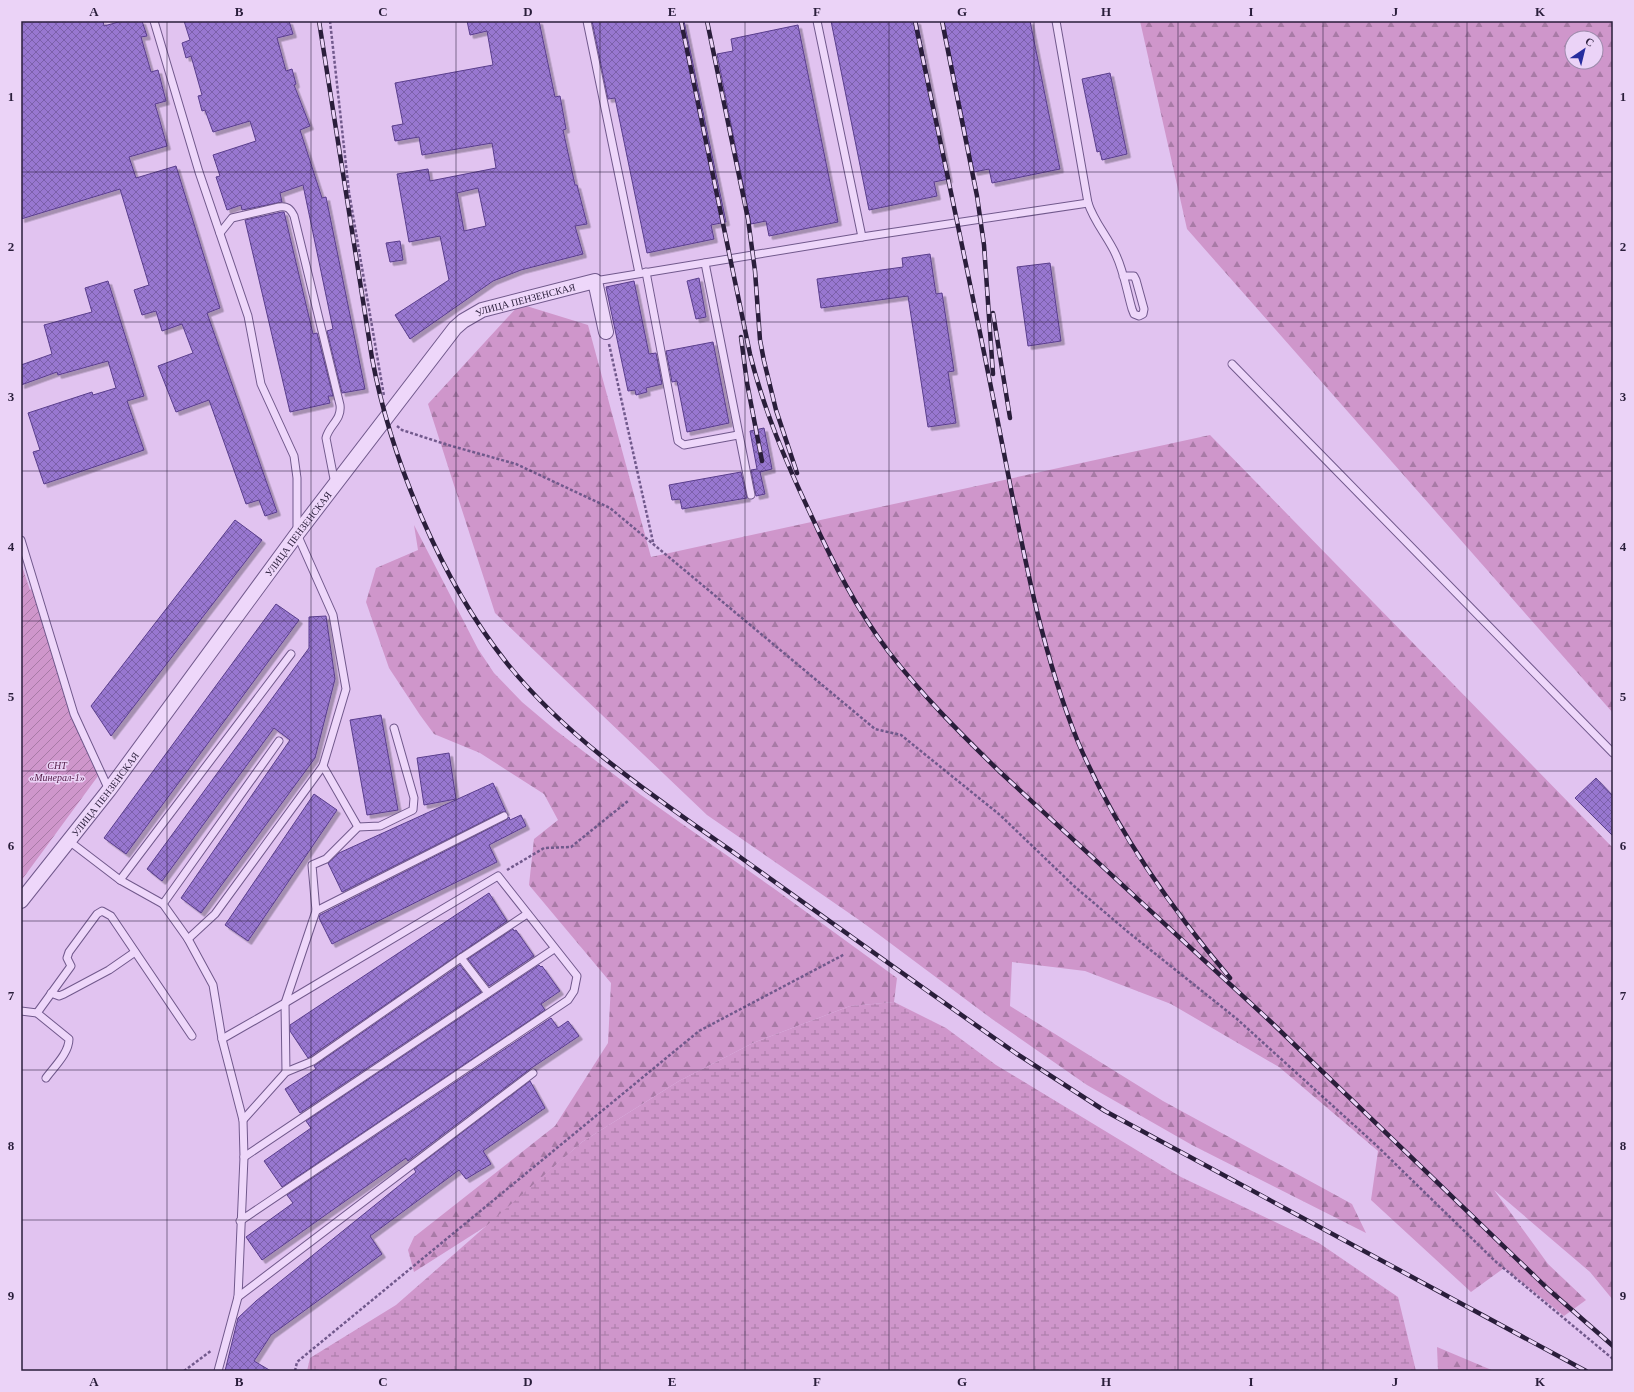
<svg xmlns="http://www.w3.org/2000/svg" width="1634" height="1392" font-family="'Times New Roman',serif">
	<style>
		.forest { fill: url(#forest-firs); fill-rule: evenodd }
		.wetland { fill: url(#wetland-marsh) }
		.garden { fill: url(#garden-furrows) }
		.building { fill: url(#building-cross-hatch); stroke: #593d8c; fill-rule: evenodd; filter: url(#shadow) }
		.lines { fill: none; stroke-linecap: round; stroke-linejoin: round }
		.lane-casing { stroke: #71598c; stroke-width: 9 }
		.street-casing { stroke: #71598c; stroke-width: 16 }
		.path { stroke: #71598c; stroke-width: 2.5; stroke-dasharray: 3 2; stroke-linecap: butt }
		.lane { stroke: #eed7fa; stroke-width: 7 }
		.street { stroke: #eed7fa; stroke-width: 14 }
		.rail-casing { stroke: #2a1e3b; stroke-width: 4.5 }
		.rail { stroke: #ebd3f7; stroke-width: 3; stroke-dasharray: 9; stroke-linecap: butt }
		.grid { fill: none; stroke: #2a1e3b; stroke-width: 1; stroke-opacity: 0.55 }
		.labels { text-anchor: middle; stroke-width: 3; stroke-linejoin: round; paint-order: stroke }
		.street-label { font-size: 10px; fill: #2a1e3b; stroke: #ebd3f7 }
		.park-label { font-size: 10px; font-style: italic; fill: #58234d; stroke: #ebd3f7 }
		.neatline { fill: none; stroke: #2a1e3b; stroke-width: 1.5 }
		.grid-label { font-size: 13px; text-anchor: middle; font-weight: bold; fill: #2a1e3b }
	</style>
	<defs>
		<pattern id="forest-firs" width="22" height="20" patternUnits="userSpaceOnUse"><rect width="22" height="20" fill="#cf96cb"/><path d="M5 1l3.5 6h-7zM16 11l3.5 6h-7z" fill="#a87aa6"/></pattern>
		<pattern id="wetland-marsh" width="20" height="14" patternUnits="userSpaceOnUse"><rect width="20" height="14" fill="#cf96cb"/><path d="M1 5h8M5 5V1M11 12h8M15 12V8" fill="none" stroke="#a87aa6"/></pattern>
		<pattern id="garden-furrows" width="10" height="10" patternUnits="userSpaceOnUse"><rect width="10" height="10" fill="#cf96cb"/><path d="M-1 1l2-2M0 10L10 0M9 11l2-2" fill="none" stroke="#a87aa6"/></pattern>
		<pattern id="building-cross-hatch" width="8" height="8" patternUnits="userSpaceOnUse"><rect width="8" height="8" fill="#9877d0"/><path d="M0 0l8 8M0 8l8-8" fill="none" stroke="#7c61aa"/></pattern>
		<filter id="shadow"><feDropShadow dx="3.5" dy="3.5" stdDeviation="0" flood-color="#0004"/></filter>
	</defs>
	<rect width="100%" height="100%" fill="#e1c3f0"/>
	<!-- forest -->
	<g class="forest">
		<path d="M1140,21H1613V713L1187,229ZM1572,38H1596V62H1572Z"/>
		<polygon points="520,304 588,325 651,557 1210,435 1613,848 1613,1300 1590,1272 1494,1190 1548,1264 1586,1300 1564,1316 1504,1268 1471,1292 1371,1200 1378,1151 1279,1067 1171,1004 1085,971 1012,962 1010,1006 1163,1101 1352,1204 1366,1233 1192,1145 1087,1085 992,1019 862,922 707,815 495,613 428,404"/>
		<polygon points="414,525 478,649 494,673 522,702 554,729 641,795 776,890 897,978 894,1002 850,1006 753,1043 679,1081 582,1142 491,1223 414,1272 408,1250 414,1237 555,1126 608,1043 611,983 529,885 534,839 558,820 544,794 480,753 434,734 420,715 389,668 366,602 376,568 418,550"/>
		<polygon points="1437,1347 1494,1371 1438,1371"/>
	</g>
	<!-- wetland -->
	<polygon class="wetland" points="894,1002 946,1028 996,1065 1181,1177 1319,1243 1398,1297 1416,1371 307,1371 310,1358 396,1305 582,1142 679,1081 753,1043 850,1006"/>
	<!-- garden -->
	<polygon class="garden" points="21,563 30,590 34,588 78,730 98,776 21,881"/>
	<!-- building -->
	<g class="building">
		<polygon points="21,21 103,21 104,26 122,21 142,21 147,36 141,37 151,72 158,70 166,101 155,104 167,146 129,157 136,178 176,166 220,308 207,313 277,512 265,516 259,500 246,504 209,400 176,412 158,366 193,353 182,324 162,331 156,311 142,315 134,290 149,285 120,189 21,219"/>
		<polygon points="184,21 289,21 293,34 277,38 286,71 292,69 296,84 294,85 310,126 300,130 322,198 326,197 365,389 342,393 327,331 333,329 303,185 280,193 282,202 242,210 241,205 227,210 216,177 220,176 213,155 256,141 250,121 213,132 205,110 202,111 198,96 202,95 191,56 186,58 182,43 190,40"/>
		<path d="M467,21H539L555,97L560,96L566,129L563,130L575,185H577L587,224L575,226L583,254L521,270L493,281L410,339L395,315L449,280L440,236L409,242L397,174L428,169L430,181L496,168L492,143L422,155L419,137L395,141L392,126L403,124L395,83L493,65L487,31L470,35ZM478,188L486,226L464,231L457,193Z"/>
		<polygon points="592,21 684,21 726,222 711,225 714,239 647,253 615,98 608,99"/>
		<polygon points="831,21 917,21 949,179 934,182 937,196 869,210"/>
		<polygon points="944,21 1030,21 1060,169 992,183 989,169 974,172"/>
		<polygon points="798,25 838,222 769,236 766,221 751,224 717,54 733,51 731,39"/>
		<polygon points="1110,73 1127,154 1102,160 1100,151 1097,152 1082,79"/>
		<polygon points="282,212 284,212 313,334 317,333 333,396 328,396 330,403 290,412 245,220"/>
		<polygon points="400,241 403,260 390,262 386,243"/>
		<polygon points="930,254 936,294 942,293 954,371 948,372 956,423 928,427 908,296 821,308 817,279 903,267 902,258"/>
		<polygon points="1050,263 1061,341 1028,346 1017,267"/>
		<polygon points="699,278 706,317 696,319 687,281"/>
		<polygon points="108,281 144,396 127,401 144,450 44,484 33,452 40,450 28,413 92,392 93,395 116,388 108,361 58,375 57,372 21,385 21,365 52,354 44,325 92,312 85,288"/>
		<polygon points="634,281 649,354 656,353 662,384 646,388 647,392 636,395 635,390 628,391 606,287"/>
		<polygon points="713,342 729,423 687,432 677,381 672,382 666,351"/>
		<polygon points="764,428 772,469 760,472 765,494 756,496 751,470 757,469 750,431"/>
		<polygon points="741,472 747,498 682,509 680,499 672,500 669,485"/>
		<polygon points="235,520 262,540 111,736 91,706"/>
		<polygon points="276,604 299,620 126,854 104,838"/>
		<polygon points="326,616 335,679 315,758 201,913 181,898 290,740 274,728 162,881 147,869 309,648 309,617"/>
		<polygon points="381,715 398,810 367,815 350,720"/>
		<polygon points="449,753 456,799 424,805 417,758"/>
		<polygon points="1596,778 1613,796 1613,836 1575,798"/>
		<polygon points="493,783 506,812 502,812 342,892 328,863 339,853"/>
		<polygon points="314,794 337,810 248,941 225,925"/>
		<polygon points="521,815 526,826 489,845 497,862 332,944 319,918 320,915 506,820 509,817 510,820"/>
		<polygon points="489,893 507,921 308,1058 290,1031 290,1025"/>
		<polygon points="513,929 514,931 516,930 534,956 489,986 468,959"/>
		<polygon points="460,965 481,992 300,1113 285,1089 316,1069 314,1066"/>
		<polygon points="539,965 541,967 542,966 560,991 541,1004 545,1010 282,1187 264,1161 311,1128 306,1121"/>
		<polygon points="551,1018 558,1028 568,1021 579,1036 530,1069 408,1161 406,1158 262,1260 246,1237 293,1203 287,1195"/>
		<polygon points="530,1081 545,1108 483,1151 491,1164 466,1179 459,1170 370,1236 382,1254 271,1335 254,1361 271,1371 225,1371 238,1318 256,1301 416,1172 414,1169"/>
	</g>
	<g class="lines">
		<defs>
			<g id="lane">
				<polyline points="154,21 199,172 248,316 261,384 294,456 297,478 297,534 333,615 346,689 323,766 215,914 188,939"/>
				<polyline points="587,21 639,273"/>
				<polyline points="817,21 862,237"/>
				<path d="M1056,21L1088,203C1094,222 1108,237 1116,255C1124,272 1127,292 1132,309L1134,314L1139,316L1143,314L1144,309L1136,280L1134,276H1123"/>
				<path d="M220,233L232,218L279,207C287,206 290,208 294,216L340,405C342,420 329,425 326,438L335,484"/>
				<polyline points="705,263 751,495"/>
				<polyline points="646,272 678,441 684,445 738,435"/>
				<polyline points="595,281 862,237 1088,203"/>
				<polyline points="1232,364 1613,753"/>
				<polyline points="21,540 74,714 109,790"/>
				<polyline points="323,766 358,827"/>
				<polyline points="69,841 120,880 163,904 188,939 213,985 222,1039 243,1120 244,1157 238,1297 218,1371"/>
				<polyline points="120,880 291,654"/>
				<polyline points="163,904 279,741"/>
				<polyline points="316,911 504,816"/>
				<polyline points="461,958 488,993"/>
				<polyline points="51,993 59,996 64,994 109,970 135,952"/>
				<path d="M21,1011L37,1013L69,1039C69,1053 54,1067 46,1078"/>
				<polyline points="37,1013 71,966 67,958 69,952 97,914 102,911 111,916 192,1036"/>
				<polyline points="222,1039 285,1003 498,876 577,976 574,991 568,1000 240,1221"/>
				<polyline points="286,1072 313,1061 461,958 527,914"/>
				<polyline points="243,1120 286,1072 285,1003 316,911 312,865 326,859 358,827 380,826 413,810 414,798 394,728"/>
				<polyline points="244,1157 554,949"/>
				<polyline points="238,1297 533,1073"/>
			</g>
			<g id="street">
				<path id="s1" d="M21,901L109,790L297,534L455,328L463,321L482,310L595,281L606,332"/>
			</g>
		</defs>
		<!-- lane casing -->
		<use href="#lane" class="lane-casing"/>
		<!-- street casing -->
		<use href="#street" class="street-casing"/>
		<!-- path -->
		<g class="path">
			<polyline points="330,21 349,192 384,396"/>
			<polyline points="609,344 653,542"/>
			<polyline points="397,426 402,430 448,445 516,464 610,508 875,729 901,735 1000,815 1074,886 1128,932 1237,1019 1376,1145 1495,1261 1613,1359"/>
			<polyline points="507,870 544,848 571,847 628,801"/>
			<polyline points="184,1371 212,1350"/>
			<polyline points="295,1371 297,1362 699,1031 845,954"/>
		</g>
		<!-- lane -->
		<use href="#lane" class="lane"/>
		<!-- street -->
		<use href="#street" class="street"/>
		<defs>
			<g id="rail">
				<path d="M319,21L372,358C391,460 441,580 506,662C569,741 658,799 740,857C832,923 924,989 1017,1054L1105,1111L1586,1371"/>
				<path d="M681,21L750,354C764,411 786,462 811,515C833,563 856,608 888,651C921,694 960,733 999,771L1271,1022L1548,1289L1613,1346"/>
				<polyline points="707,21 748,219 755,271 760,340 764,361 776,410 797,473"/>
				<path d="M915,21C944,160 974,299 1001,438C1021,539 1039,646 1078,742C1115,829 1169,906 1230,978"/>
				<polyline points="942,21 977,196 984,245 993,374"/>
				<polyline points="993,313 1010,418"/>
				<polyline points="741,337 747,383 762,461"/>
			</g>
		</defs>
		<!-- rail casing -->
		<use href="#rail" class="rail-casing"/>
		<!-- rail -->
		<use href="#rail" class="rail"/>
	</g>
	<!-- grid -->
	<path class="grid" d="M167,21V1371M311,21V1371M456,21V1371M600,21V1371M745,21V1371M889,21V1371M1034,21V1371M1178,21V1371M1323,21V1371M1467,21V1371M21,172H1613M21,322H1613M21,471H1613M21,621H1613M21,771H1613M21,921H1613M21,1070H1613M21,1220H1613"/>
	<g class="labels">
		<!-- street labels -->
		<g class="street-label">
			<text dy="4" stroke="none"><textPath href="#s1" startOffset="796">УЛИЦА ПЕНЗЕНСКАЯ</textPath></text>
			<text dy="4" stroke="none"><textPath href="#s1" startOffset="460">УЛИЦА ПЕНЗЕНСКАЯ</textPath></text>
			<text dy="4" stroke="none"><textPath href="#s1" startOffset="136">УЛИЦА ПЕНЗЕНСКАЯ</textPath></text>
		</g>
		<!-- park labels -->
		<g class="park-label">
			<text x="57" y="769">СНТ<tspan x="57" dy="12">«Минерал-1»</tspan></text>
		</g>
	</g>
	<!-- border -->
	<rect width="1634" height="1392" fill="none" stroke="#ebd3f7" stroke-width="44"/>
	<!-- north arrow -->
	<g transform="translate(1584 50) rotate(35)"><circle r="19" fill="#ebd3f7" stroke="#9e8bac"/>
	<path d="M0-3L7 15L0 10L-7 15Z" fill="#262c9e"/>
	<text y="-6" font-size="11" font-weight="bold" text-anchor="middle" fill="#2a1e3b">С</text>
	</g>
	<rect x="22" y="22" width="1590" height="1348" class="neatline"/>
	<g class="grid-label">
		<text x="94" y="16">A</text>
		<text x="239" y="16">B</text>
		<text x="383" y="16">C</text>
		<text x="528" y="16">D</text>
		<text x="672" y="16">E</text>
		<text x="817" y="16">F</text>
		<text x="962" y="16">G</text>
		<text x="1106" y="16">H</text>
		<text x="1251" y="16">I</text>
		<text x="1395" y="16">J</text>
		<text x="1540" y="16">K</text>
		<text x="11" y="101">1</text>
		<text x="1623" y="101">1</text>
		<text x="11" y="251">2</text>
		<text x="1623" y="251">2</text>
		<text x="11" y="401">3</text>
		<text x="1623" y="401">3</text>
		<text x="11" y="551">4</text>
		<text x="1623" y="551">4</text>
		<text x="11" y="701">5</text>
		<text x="1623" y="701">5</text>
		<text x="11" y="850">6</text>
		<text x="1623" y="850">6</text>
		<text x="11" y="1000">7</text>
		<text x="1623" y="1000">7</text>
		<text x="11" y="1150">8</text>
		<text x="1623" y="1150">8</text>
		<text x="11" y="1300">9</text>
		<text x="1623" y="1300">9</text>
		<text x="94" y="1386">A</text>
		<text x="239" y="1386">B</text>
		<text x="383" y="1386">C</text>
		<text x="528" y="1386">D</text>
		<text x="672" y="1386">E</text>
		<text x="817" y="1386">F</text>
		<text x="962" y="1386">G</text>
		<text x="1106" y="1386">H</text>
		<text x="1251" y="1386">I</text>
		<text x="1395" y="1386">J</text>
		<text x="1540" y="1386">K</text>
	</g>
</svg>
